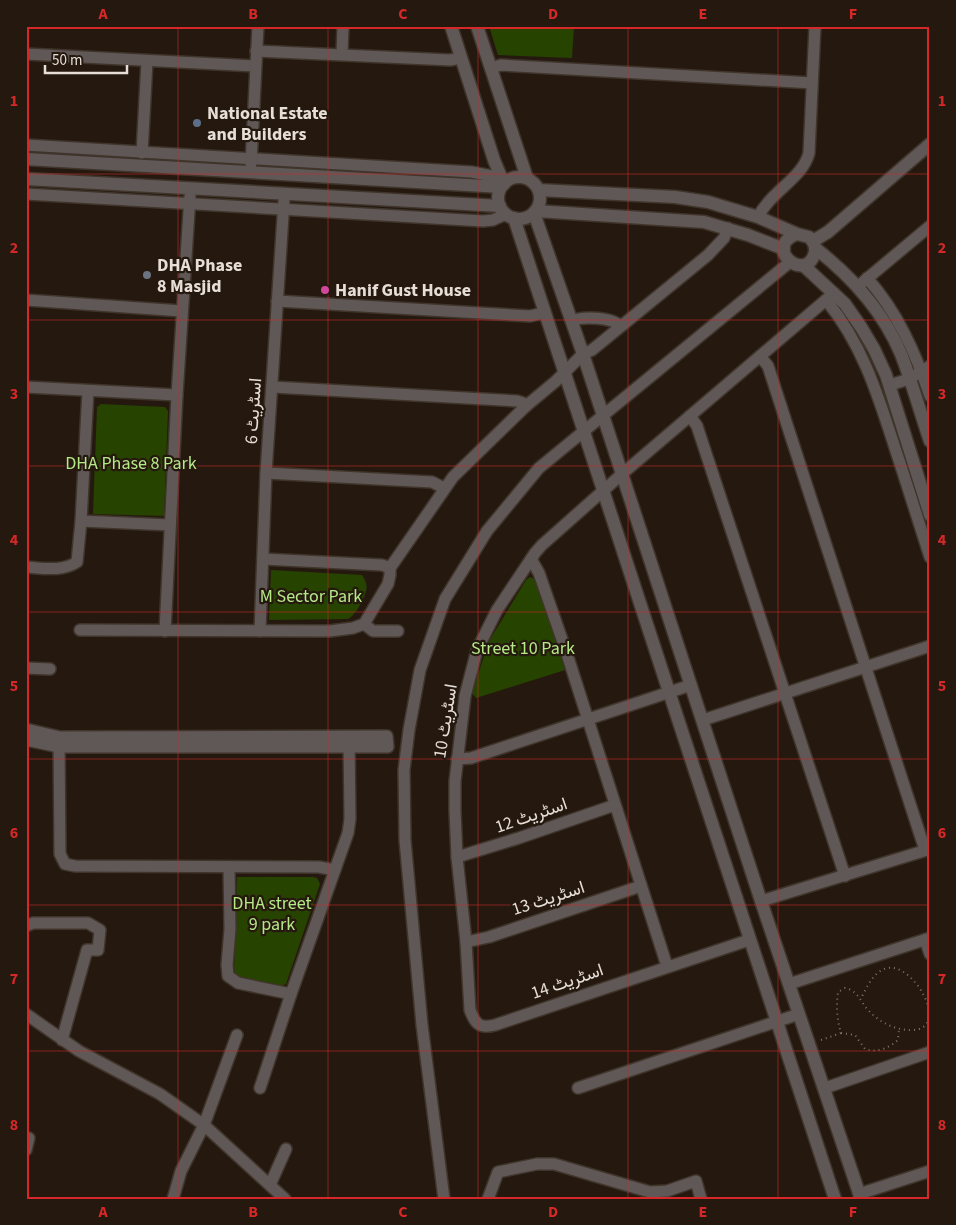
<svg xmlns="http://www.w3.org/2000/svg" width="956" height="1225" font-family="'Source Sans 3',Vazirmatn,sans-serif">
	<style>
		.green { fill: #264300 }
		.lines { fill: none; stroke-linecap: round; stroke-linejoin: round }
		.minor-casing { stroke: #40352b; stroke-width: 14 }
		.tertiary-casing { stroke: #40352b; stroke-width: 15 }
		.path { stroke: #7f756c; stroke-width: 2; stroke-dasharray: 1 4; stroke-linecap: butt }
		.minor { stroke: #605757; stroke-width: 11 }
		.tertiary { stroke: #605757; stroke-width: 12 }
		.grid { fill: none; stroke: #d62828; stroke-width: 1; stroke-opacity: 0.55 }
		.service-dot { fill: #5c6f8a; stroke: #25190f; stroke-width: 2 }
		.worship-dot { fill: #6b7280; stroke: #25190f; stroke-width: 2 }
		.hotel-dot { fill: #d1479c; stroke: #25190f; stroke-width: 2 }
		.labels { text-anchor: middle; stroke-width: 4.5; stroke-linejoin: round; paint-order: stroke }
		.poi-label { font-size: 18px; font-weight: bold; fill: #e7ded7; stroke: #25190f; text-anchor: start }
		.street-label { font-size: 18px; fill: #e7ded7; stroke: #25190f }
		.park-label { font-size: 18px; fill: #b5e887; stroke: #25190f }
		.neatline { fill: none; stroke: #d62828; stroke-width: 2 }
		.grid-label { font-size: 16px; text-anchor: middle; font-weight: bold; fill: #d62828 }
	</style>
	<rect width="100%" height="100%" fill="#25190f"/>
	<!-- green -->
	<g class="green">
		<polygon points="489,26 574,26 572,58 498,55"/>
		<polygon points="101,404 165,407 168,411 164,516 93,514 97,407"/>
		<path d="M271,570L362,575C365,579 368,586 366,591C364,599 355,616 348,619L269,620Z"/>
		<polygon points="530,577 534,579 538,587 565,670 476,698 472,693 489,641 526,580"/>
		<polygon points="237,877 313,877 317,878 320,884 286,984 281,986 239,979 234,972"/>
	</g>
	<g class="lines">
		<defs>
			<g id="minor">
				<polyline points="256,51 450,60 461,58"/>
				<polyline points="26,54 255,66"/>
				<polyline points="342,54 343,26"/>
				<polyline points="491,68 501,65 812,83"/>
				<polyline points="26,145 472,172 492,176 504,184"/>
				<polyline points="142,153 147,61"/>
				<polyline points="251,164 258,26"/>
				<polyline points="26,194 483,221 493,220 506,214"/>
				<path d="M758,217C771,191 803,178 809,153L815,26"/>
				<path d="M867,278C898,313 915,352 930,396"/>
				<polyline points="863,282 930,226"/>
				<polyline points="26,300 182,311"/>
				<path d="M826,300C862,343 878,395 895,448C907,484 918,520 930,557"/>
				<polyline points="277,301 530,316 544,313"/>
				<path d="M572,321C582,316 612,317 620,326"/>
				<polyline points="760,356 768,366 925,850"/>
				<polyline points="890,385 909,379 930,366"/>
				<polyline points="26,387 177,395"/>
				<polyline points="273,387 517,401 523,403 526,406"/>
				<polyline points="690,416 697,426 845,876"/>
				<polyline points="266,473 432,482 444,488"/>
				<polyline points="81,521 170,525"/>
				<polyline points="263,559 382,565 390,568"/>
				<polyline points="531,559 539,573 566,651 667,966"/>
				<path d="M26,567C43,568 62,572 77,562L81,521L88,391"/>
				<polyline points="364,624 373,631 398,631"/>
				<polyline points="80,630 330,631 353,628 364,624 388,584 390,575 390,568 453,477 526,406 556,381 583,354 592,350 708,255 724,238 728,228"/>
				<polyline points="165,631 177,395 190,196"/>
				<polyline points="260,631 266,473 284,201"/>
				<polyline points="26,668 50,669"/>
				<polyline points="703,720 930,646"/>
				<polyline points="26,729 60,737 387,736 388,747 59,747 26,740"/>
				<polyline points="59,740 60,854 65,864 75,866 319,867 335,870"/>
				<polyline points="457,759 471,758 691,685"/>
				<polyline points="457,857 519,838 615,805"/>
				<polyline points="229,867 230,929 227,965 228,976 238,983 291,994"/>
				<polyline points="761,901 930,849"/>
				<polyline points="26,926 33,923 88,923 100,930 98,950 87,950 62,1040"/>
				<path d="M749,940L495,1025C480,1029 475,1024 470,1010L466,942L457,857L455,811V781L465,696L477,650L497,610L535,553L542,545L622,474L834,293"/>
				<polyline points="925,940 930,954"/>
				<polyline points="466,942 489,937 641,886"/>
				<polyline points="789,984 930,938"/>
				<polyline points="26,1014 79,1051 160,1094 204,1125 285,1199"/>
				<polyline points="260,1088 291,994 348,833 350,819 349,741"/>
				<polyline points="578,1088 799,1014"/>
				<polyline points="825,1088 930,1052"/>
				<polyline points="26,1150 29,1138"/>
				<polyline points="270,1185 286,1149"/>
				<polyline points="859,1194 930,1171"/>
				<polyline points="173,1199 181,1171 204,1125 237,1035"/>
				<polyline points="444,1199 422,1025 405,840 404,770 409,730 420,670 445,599 487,531 539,468 790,262"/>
				<polyline points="488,1199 498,1172 537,1164 554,1164 650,1192 667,1191 696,1181 701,1199"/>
			</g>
			<g id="tertiary">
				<polyline points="451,26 494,160 504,184"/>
				<polyline points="477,26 527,178"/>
				<polyline points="26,159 501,187"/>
				<circle cx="519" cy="198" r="21"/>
				<polyline points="26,179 500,206"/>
				<path d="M539,190L675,197L708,202L758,217L797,234L809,237C814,242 817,248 814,255C804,283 762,247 797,234"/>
				<polyline points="536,211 704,222 748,235 784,249"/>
				<polyline points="534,213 583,354 761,901 861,1199"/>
				<polyline points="514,218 835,1199"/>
				<polyline points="813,241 828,232 930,144"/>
				<path d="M815,248C851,276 883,311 901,354C912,382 920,412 930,441"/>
				<polyline points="803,265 845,304 861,327 874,349 886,375 930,515"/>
			</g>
		</defs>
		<!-- minor casing -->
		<use href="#minor" class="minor-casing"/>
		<!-- tertiary casing -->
		<use href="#tertiary" class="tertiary-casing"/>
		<!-- path -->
		<g class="path">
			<path d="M841,1033L855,1035L865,1049C878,1053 889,1048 898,1040L899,1029"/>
			<path d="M821,1040L841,1033C837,1020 836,1006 838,992L845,988C859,991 860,1002 869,1011C879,1022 895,1030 910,1030C954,1032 912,957 884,969C871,975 867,988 861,998"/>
		</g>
		<!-- minor -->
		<use href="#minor" class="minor"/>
		<!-- tertiary -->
		<use href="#tertiary" class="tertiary"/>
	</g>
	<!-- grid -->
	<path class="grid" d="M178,26V1199M328,26V1199M478,26V1199M628,26V1199M778,26V1199M26,174H930M26,320H930M26,466H930M26,612H930M26,759H930M26,905H930M26,1051H930"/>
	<!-- markers -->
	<circle class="service-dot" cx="197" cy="123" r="5"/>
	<circle class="worship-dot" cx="147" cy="275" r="5"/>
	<circle class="hotel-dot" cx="325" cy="290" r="5"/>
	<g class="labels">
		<!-- poi labels -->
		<g class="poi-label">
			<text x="207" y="119">National Estate<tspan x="207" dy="21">and Builders</tspan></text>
			<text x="157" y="271">DHA Phase<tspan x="157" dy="21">8 Masjid</tspan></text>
			<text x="335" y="296">Hanif Gust House</text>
		</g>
		<!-- street labels -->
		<g class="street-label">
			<text transform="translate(253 411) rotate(-86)" y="6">اسٹریٹ 6</text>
			<text transform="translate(445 721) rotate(-81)" y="6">اسٹریٹ 10</text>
			<text transform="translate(531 815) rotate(-19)" y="6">اسٹریٹ 12</text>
			<text transform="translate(548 898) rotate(-18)" y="6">اسٹریٹ 13</text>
			<text transform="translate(567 981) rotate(-19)" y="6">اسٹریٹ 14</text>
		</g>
		<!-- park labels -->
		<g class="park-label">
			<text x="131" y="469">DHA Phase 8 Park</text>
			<text x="311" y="602">M Sector Park</text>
			<text x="523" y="654">Street 10 Park</text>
			<text x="272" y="909">DHA street<tspan x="272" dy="21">9 park</tspan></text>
		</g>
	</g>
	<!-- border -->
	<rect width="956" height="1225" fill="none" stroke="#25190f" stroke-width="55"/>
	<!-- scale -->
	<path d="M45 65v8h82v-8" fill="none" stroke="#e7ded7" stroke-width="2.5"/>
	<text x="52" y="65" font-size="15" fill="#e7ded7" stroke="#25190f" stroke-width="4" paint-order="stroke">50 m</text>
	<rect x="28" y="28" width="900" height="1170" class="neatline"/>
	<g class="grid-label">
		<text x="103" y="19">A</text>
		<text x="253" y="19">B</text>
		<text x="403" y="19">C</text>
		<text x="553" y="19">D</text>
		<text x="703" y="19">E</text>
		<text x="853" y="19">F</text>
		<text x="14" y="106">1</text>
		<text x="942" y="106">1</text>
		<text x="14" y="253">2</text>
		<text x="942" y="253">2</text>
		<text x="14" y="399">3</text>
		<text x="942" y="399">3</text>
		<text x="14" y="545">4</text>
		<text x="942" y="545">4</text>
		<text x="14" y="691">5</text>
		<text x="942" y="691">5</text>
		<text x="14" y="838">6</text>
		<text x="942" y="838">6</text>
		<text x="14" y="984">7</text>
		<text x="942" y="984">7</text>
		<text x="14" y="1130">8</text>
		<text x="942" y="1130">8</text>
		<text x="103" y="1217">A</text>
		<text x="253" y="1217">B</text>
		<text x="403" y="1217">C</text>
		<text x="553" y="1217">D</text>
		<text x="703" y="1217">E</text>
		<text x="853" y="1217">F</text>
	</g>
</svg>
